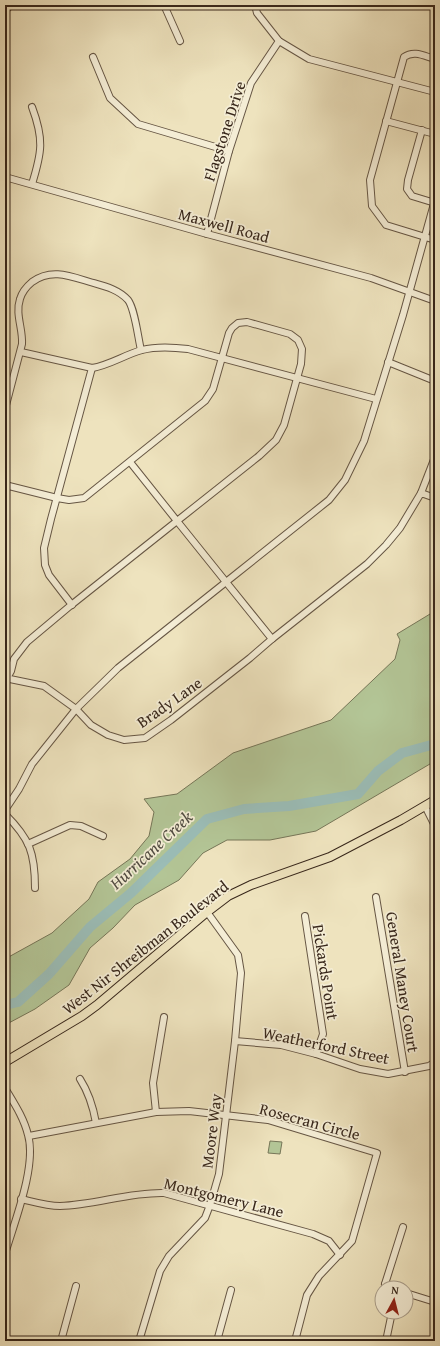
<svg xmlns="http://www.w3.org/2000/svg" width="440" height="1346" font-family="'Gentium Book Plus',serif">
	<style>
		.green { fill: #b3c596; stroke: #767658 }
		.lines { fill: none; stroke-linecap: round; stroke-linejoin: round }
		.river { stroke: #9bbdb7; stroke-width: 10 }
		.minor-casing { stroke: #665644; stroke-width: 8 }
		.major-casing { stroke: #38271b; stroke-width: 10 }
		.minor { stroke: #f4edd5; stroke-width: 6 }
		.major { stroke: #eee3be; stroke-width: 8 }
		.labels { text-anchor: middle; stroke-width: 3.5; stroke-linejoin: round; paint-order: stroke }
		.street-label { font-size: 16px; fill: #38271b; stroke: #f4edd5 }
		.water-label { font-size: 17px; font-style: italic; fill: #514c42; stroke: #f4edd5 }
	</style>
	<rect width="100%" height="100%" fill="#eee3be"/>
	<filter id="stains"><feTurbulence type="fractalNoise" baseFrequency=".005" numOctaves="4"/><feColorMatrix values="0 0 0 0 .2 0 0 0 0 .09 0 0 0 0 .02 0 0 0 .5 -.17"/></filter>
	<radialGradient id="worn" r=".72"><stop offset=".6" stop-color="#630" stop-opacity="0"/><stop offset="1" stop-color="#630" stop-opacity=".3"/></radialGradient>
	<!-- green -->
	<g class="green">
		<polygon points="435,611 435,761 316,831 270,840 227,840 203,853 179,880 135,905 113,928 90,948 69,985 35,1009 5,1025 5,959 52,933 89,899 98,882 130,859 149,836 154,812 144,799 177,794 233,753 331,720 395,659 400,640 397,634"/>
		<polygon points="270,1141 282,1142 280,1154 268,1153"/>
	</g>
	<g class="lines">
		<!-- river -->
		<polyline class="river" points="5,1005 18,1002 49,974 90,927 131,893 207,819 244,809 289,806 358,794 378,771 402,753 435,744"/>
		<defs>
			<g id="minor">
				<polyline points="164,5 180,41"/>
				<polyline points="255,5 257,13 279,41 309,59 435,92"/>
				<polyline points="5,11 11,5"/>
				<polyline points="93,57 110,98 138,124 229,151"/>
				<path d="M435,59C424,56 414,50 404,57L370,180L372,206L386,225L435,240"/>
				<path d="M32,107C44,139 42,152 32,184"/>
				<polyline points="386,121 435,134"/>
				<polyline points="422,130 408,180 407,189 412,196 435,203"/>
				<polyline points="5,177 207,234 371,278 435,301"/>
				<polyline points="207,234 229,151 251,83 279,41"/>
				<path d="M21,352L92,368C110,365 124,355 142,350C157,346 172,347 188,349L376,399"/>
				<polyline points="388,362 435,381"/>
				<path d="M5,409L22,344C23,329 15,314 20,299C22,292 26,287 32,282C51,268 70,276 90,282C104,286 118,289 128,300C135,309 138,338 141,350"/>
				<polyline points="5,485 57,498 69,500 84,498 205,401 213,389 229,333 232,328 238,323 247,322 290,334 298,340 302,349 301,364 284,425 276,440 259,456 177,521 130,462"/>
				<polyline points="421,493 435,457"/>
				<polyline points="72,605 49,575 45,565 44,548 51,519 92,368"/>
				<polyline points="272,639 226,582 329,500 345,480 364,441 403,315 435,200"/>
				<polyline points="5,678 44,686 76,709 91,725 108,735 124,740 145,738 171,720 250,658 272,639 367,564 386,545 400,528 421,493 435,498"/>
				<polyline points="425,806 435,826"/>
				<polyline points="5,810 19,789 32,764 76,709 118,668 226,582 177,521 70,606 27,642 14,659 11,671 7,678"/>
				<path d="M5,814C30,839 35,853 35,888"/>
				<polyline points="28,844 70,825 81,826 103,836"/>
				<polyline points="376,897 405,1072"/>
				<polyline points="305,916 323,1034 316,1054"/>
				<polyline points="235,1041 281,1045 316,1054 360,1069 388,1074 429,1066 435,1062"/>
				<path d="M80,1079C89,1093 93,1106 96,1123"/>
				<path d="M5,1088C14,1103 24,1118 28,1135C37,1166 14,1223 5,1254"/>
				<polyline points="156,1112 153,1083 164,1017"/>
				<polyline points="29,1136 156,1112 189,1111 268,1120 377,1153 352,1241 319,1276 307,1295 295,1341"/>
				<path d="M21,1199C34,1202 47,1206 60,1206C95,1205 129,1192 164,1193L313,1234L329,1241L340,1255"/>
				<polyline points="385,1284 393,1288"/>
				<polyline points="386,1288 385,1284 403,1227"/>
				<polyline points="406,1293 435,1302"/>
				<polyline points="61,1341 76,1286"/>
				<polyline points="139,1341 160,1271 169,1256 205,1218 210,1205 219,1174 235,1041 241,973 238,955 207,912"/>
				<polyline points="217,1341 231,1290"/>
				<polyline points="386,1341 391,1317 390,1312"/>
			</g>
			<polyline id="major" points="5,1062 82,1016 97,1005 207,912 228,896 251,885 330,857 401,820 435,800"/>
		</defs>
		<!-- minor casing -->
		<use href="#minor" class="minor-casing"/>
		<!-- major casing -->
		<use href="#major" class="major-casing"/>
		<!-- minor -->
		<use href="#minor" class="minor"/>
		<!-- major -->
		<use href="#major" class="major"/>
	</g>
	<g class="labels">
		<!-- street labels -->
		<g class="street-label">
			<text transform="translate(224 131) rotate(-72)" y="6">Flagstone Drive</text>
			<text transform="translate(224 225) rotate(15)" y="6">Maxwell Road</text>
			<text transform="translate(169 702) rotate(-35)" y="6">Brady Lane</text>
			<text transform="translate(145 947) rotate(-38)" y="6">West Nir Shreibman Boulevard</text>
			<text transform="translate(326 972) rotate(81)" y="6">Pickards Point</text>
			<text transform="translate(403 982) rotate(81)" y="6">General Maney Court</text>
			<text transform="translate(326 1045) rotate(12)" y="6">Weatherford Street</text>
			<text transform="translate(310 1121) rotate(15)" y="6">Rosecran Circle</text>
			<text transform="translate(211 1131) rotate(-83)" y="6">Moore Way</text>
			<text transform="translate(224 1197) rotate(14)" y="6">Montgomery Lane</text>
		</g>
		<!-- water labels -->
		<g class="water-label">
			<text transform="translate(151 850) rotate(-43)" y="6">Hurricane Creek</text>
		</g>
	</g>
	<!-- margin -->
	<rect width="440" height="1346" fill="none" stroke="#eee3be" stroke-width="20"/>
	<rect x="6" y="6" width="428" height="1334" fill="none" stroke="#38271b" stroke-width="2"/>
	<rect x="10" y="10" width="420" height="1326" fill="none" stroke="#38271b"/>
	<!-- north arrow -->
	<g transform="translate(394 1300) rotate(7)"><circle r="19" fill="#f4edd5" stroke="#a99e8b"/>
	<path d="M0-3L7 15L0 10L-7 15Z" fill="#8f2418"/>
	<text y="-6" font-size="11" font-weight="bold" text-anchor="middle" fill="#38271b">N</text>
	</g>
	<rect width="100%" height="100%" filter="url(#stains)"/>
	<rect width="100%" height="100%" fill="url(#worn)"/>
</svg>
